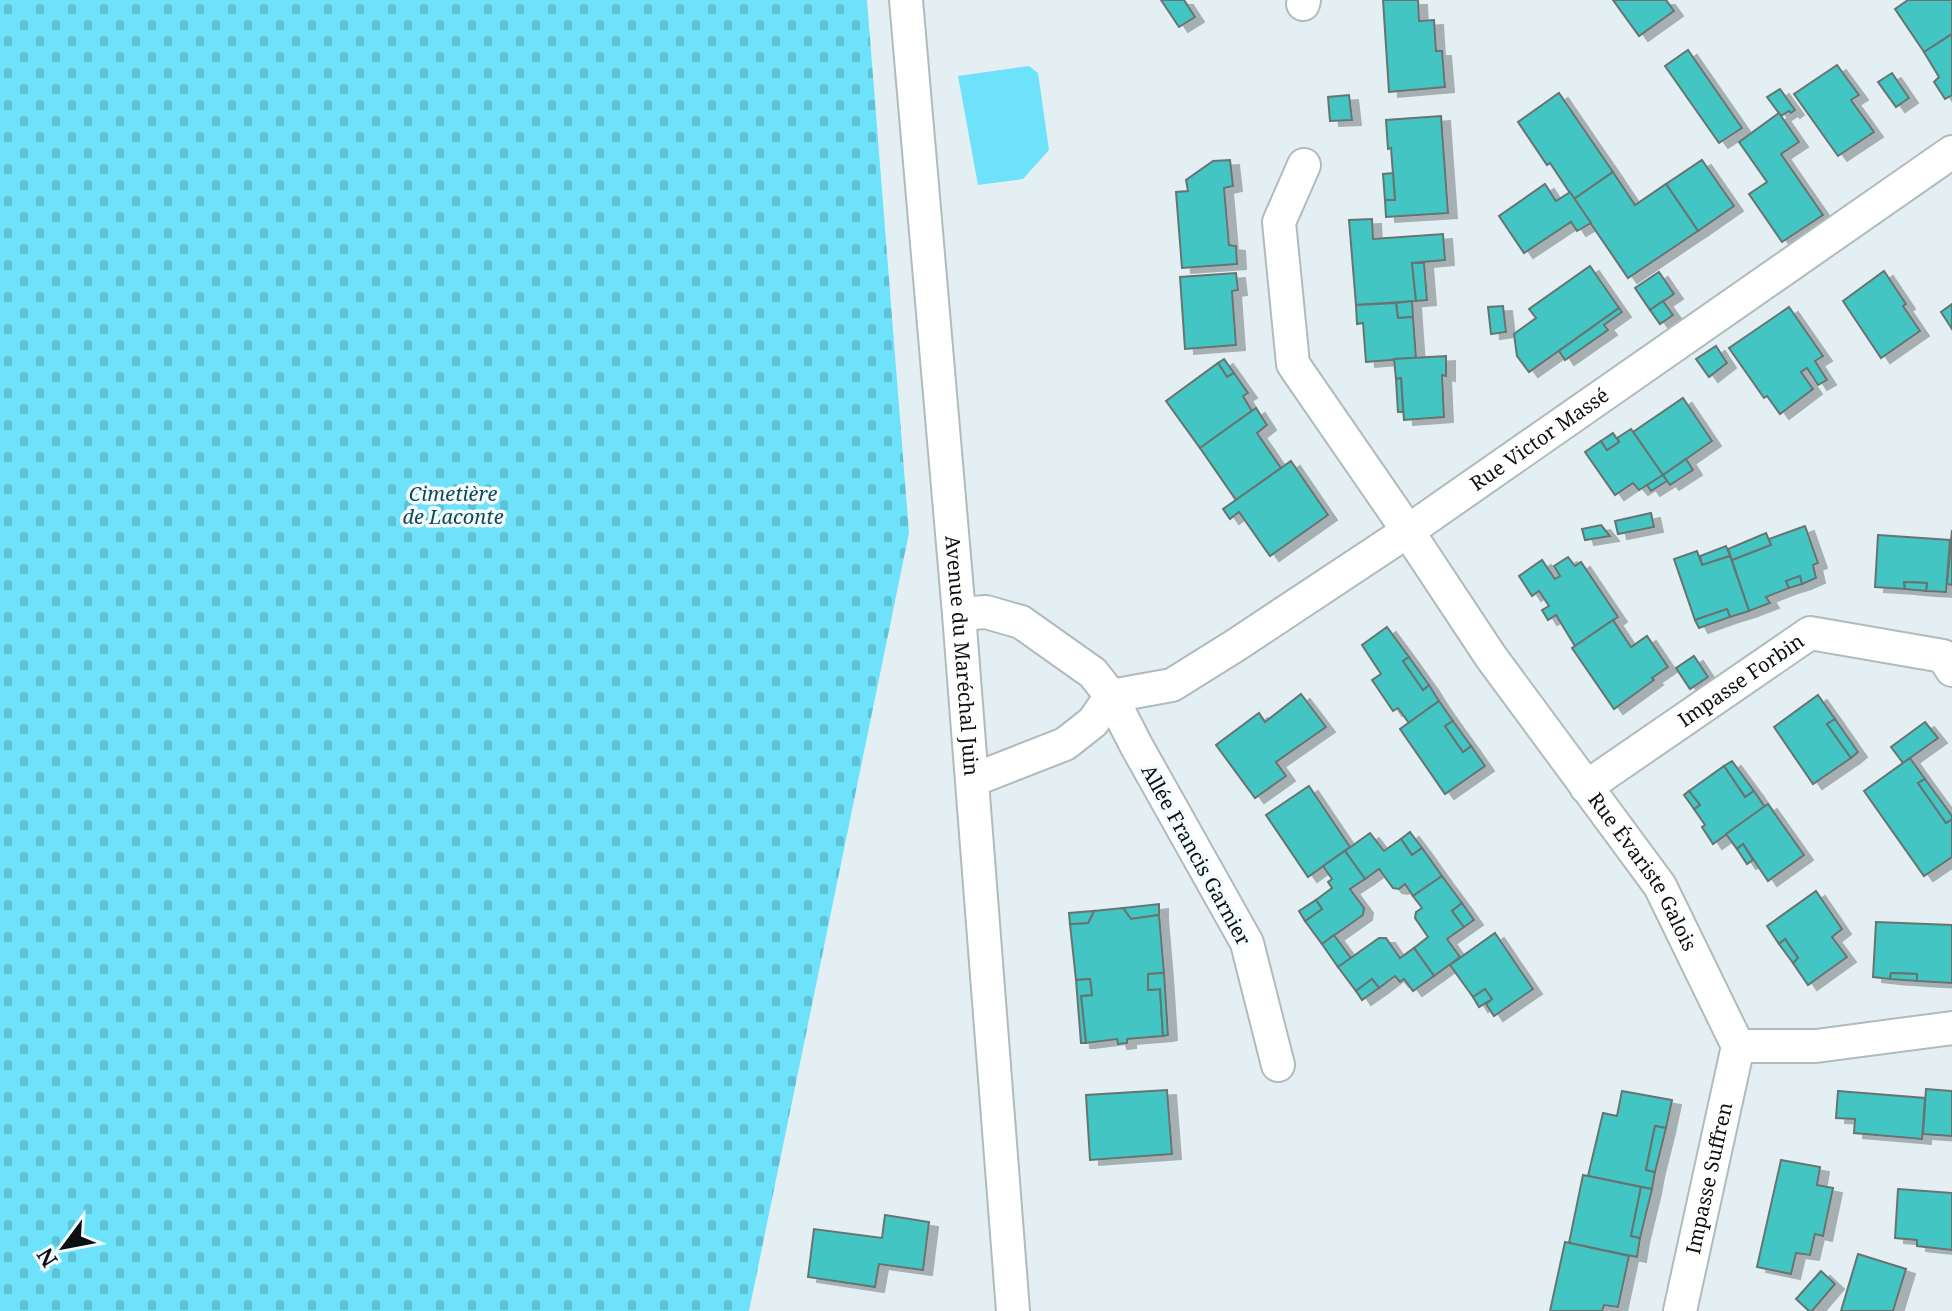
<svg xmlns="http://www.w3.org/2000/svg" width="1952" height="1311" font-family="'Noto Serif',serif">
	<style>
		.green { fill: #6ee2fb }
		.cemetery { fill: url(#cemetery-stones) }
		.building { fill: #42c5c3; stroke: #687372; stroke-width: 2; filter: url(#shadow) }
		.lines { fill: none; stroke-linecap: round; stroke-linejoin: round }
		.street-casing { stroke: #b0bbbe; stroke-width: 36 }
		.street { stroke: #fff; stroke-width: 32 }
		.labels { text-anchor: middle; stroke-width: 7; stroke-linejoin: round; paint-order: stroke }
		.street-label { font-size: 20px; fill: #0c1011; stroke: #f3fcff }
		.park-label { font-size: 20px; font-style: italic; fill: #134852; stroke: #f3fcff }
	</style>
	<defs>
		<pattern id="cemetery-stones" width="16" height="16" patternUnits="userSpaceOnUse" patternTransform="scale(2)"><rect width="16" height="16" fill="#6ee2fb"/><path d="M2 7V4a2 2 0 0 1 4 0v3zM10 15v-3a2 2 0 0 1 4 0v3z" fill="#5ec1d6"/></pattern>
		<filter id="shadow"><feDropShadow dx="9" dy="5" stdDeviation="0" flood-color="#0004"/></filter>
	</defs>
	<rect width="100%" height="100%" fill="#e3eff2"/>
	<!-- green -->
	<polygon class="green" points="1029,66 1038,73 1049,150 1023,179 978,185 958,76"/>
	<!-- cemetery -->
	<polygon class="cemetery" points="0,0 867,0 909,533 749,1311 0,1311"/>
	<!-- building -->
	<g class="building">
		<polygon points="1161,0 1184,0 1195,17 1179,27"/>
		<polygon points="1383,0 1418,0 1419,21 1434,20 1436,51 1442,51 1445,87 1389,92"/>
		<polygon points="1613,0 1666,0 1674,11 1639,36"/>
		<polygon points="1908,0 1952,0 1952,34 1924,52 1895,9"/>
		<polygon points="1952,34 1952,95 1945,99 1934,82 1939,77 1924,52"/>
		<polygon points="1688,50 1742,128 1719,143 1665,66"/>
		<polygon points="1837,65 1859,95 1851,100 1874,132 1838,156 1794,94"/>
		<polygon points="1892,73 1909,98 1896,107 1878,82"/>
		<polygon points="1780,89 1795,110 1791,113 1789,111 1781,116 1767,97"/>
		<polygon points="1559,93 1613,172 1574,199 1550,163 1547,165 1518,122"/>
		<polygon points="1349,95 1352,120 1330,121 1328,97"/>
		<polygon points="1779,113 1799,142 1781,154 1823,215 1782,242 1749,194 1767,182 1739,142"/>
		<polygon points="1441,116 1448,213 1386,217 1385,200 1395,200 1391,148 1388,149 1386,120"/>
		<polygon points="1230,160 1233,186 1224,188 1229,245 1236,246 1237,264 1182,268 1176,192 1188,191 1186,180 1213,161"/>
		<polygon points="1702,160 1734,206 1698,231 1666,184"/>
		<polygon points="1613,172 1635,205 1666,184 1698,231 1628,278 1574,199"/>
		<polygon points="1393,173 1395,200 1385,200 1383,174"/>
		<polygon points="1545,184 1556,201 1570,192 1591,223 1577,231 1571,222 1524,253 1499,216"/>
		<polygon points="1372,219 1373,239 1443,234 1445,260 1412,263 1416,301 1356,305 1349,220"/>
		<polygon points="1412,263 1424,263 1427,300 1416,301"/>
		<polygon points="1590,266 1619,308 1529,372 1517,356 1514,334 1536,318 1529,309"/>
		<polygon points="1884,271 1906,304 1903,306 1920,331 1881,358 1843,301"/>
		<polygon points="1659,272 1674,294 1650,310 1635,288"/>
		<polygon points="1236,273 1238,290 1232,291 1236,345 1185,349 1180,277"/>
		<polygon points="1412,301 1413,317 1398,318 1396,303"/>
		<polygon points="1663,301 1673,315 1660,324 1650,310"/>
		<polygon points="1396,303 1398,318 1413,317 1416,358 1366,362 1363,323 1357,324 1356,305"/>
		<polygon points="1952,304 1952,329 1941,312"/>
		<polygon points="1503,306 1506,332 1491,334 1488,307"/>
		<polygon points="1789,307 1823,356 1815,361 1827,380 1818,385 1807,368 1801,372 1813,389 1780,414 1767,396 1764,398 1729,348"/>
		<polygon points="1619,308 1622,312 1604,325 1608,330 1565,360 1559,351"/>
		<polygon points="1716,346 1727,363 1709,377 1696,359"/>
		<polygon points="1446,356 1446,376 1442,375 1444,417 1404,420 1401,378 1396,379 1394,359"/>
		<polygon points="1224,359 1234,373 1227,377 1218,363"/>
		<polygon points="1218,363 1227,377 1234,373 1248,393 1243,396 1252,411 1200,448 1166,401"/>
		<polygon points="1401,378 1403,412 1398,412 1396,379"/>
		<polygon points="1683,398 1712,441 1663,475 1633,432"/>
		<polygon points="1256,408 1267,425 1257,433 1281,468 1236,500 1200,448"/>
		<polygon points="1631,429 1663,475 1639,490 1633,483 1615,495 1585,452 1601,441 1607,450 1619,442 1617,438"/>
		<polygon points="1613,433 1619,442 1607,450 1601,441"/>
		<polygon points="1686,459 1693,470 1670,485 1663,475"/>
		<polygon points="1291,461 1328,515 1270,556 1239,512 1230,519 1223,509"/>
		<polygon points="1663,475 1667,481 1651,491 1647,485"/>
		<polygon points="1651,513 1654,527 1618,534 1615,521"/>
		<polygon points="1601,525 1610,536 1585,540 1582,529"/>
		<polygon points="1805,526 1818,563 1813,565 1816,578 1802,584 1800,576 1786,581 1789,588 1766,597 1770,603 1749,611 1732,560 1771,545 1769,539"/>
		<polygon points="1952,530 1952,585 1947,584"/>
		<polygon points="1766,533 1771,545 1732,560 1728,549"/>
		<polygon points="1878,535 1950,540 1946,592 1926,591 1927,583 1904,582 1905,589 1875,587"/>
		<polygon points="1726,546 1730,556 1702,565 1700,556"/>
		<polygon points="1697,551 1702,565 1730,556 1749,611 1730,617 1727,609 1695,620 1674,559"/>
		<polygon points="1568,557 1575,566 1581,562 1618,617 1575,646 1556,615 1548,620 1542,610 1549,606 1539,591 1532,596 1519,576 1542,560 1555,579 1560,576 1554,566"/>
		<polygon points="1800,576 1802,584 1789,588 1786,581"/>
		<polygon points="1904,582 1927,583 1926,591 1905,589"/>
		<polygon points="1727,609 1730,617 1699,628 1695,620"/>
		<polygon points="1613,620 1631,647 1647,636 1668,667 1652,678 1654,680 1614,709 1572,648"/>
		<polygon points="1387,627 1409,657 1403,661 1423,690 1429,685 1439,701 1409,723 1398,708 1393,711 1372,680 1381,674 1362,645"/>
		<polygon points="1694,656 1708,677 1690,689 1676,668"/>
		<polygon points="1409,657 1429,685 1423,690 1403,661"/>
		<polygon points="1301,694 1326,727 1276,762 1286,776 1255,798 1216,745 1259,713 1265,722"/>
		<polygon points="1818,695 1835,719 1827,724 1851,758 1813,784 1774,727"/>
		<polygon points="1439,701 1453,721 1445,726 1463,752 1471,746 1485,766 1445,794 1400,729"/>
		<polygon points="1835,719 1858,752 1851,758 1827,724"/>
		<polygon points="1453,721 1471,746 1463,752 1445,726"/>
		<polygon points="1925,722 1938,738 1903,763 1891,747"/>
		<polygon points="1910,758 1925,779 1918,783 1946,823 1952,819 1952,857 1924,876 1864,791"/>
		<polygon points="1732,761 1754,791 1745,797 1724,766"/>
		<polygon points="1724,766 1745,797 1754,791 1765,807 1713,844 1702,827 1705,825 1694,809 1700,805 1689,791"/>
		<polygon points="1925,779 1952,816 1952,819 1946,823 1918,783"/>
		<polygon points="1309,786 1350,847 1308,877 1266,815"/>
		<polygon points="1689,791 1700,805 1694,809 1684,795"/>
		<polygon points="1768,804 1804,855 1768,881 1743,844 1737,849 1726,834"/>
		<polygon points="1410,832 1422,848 1412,855 1401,839"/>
		<polygon points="1370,833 1384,851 1401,839 1412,855 1422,848 1442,876 1413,896 1405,884 1399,889 1393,888 1379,869 1365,879 1345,851"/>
		<polygon points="1743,844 1753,860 1747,864 1737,849"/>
		<polygon points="1345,851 1365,879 1350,889 1364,908 1363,915 1322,944 1305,921 1322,909 1316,900 1332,888 1328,882 1332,879 1323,866"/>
		<polygon points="1442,876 1462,903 1452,911 1464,927 1447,939 1460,957 1434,976 1414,948 1428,937 1415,918 1416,912 1422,908 1413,896"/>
		<polygon points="1816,891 1842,929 1832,937 1847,957 1808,985 1793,963 1798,958 1785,939 1779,944 1767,926"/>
		<polygon points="1316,900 1322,909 1305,921 1299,911"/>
		<polygon points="1462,903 1474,920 1464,927 1452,911"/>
		<polygon points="1159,904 1159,915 1131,919 1123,908"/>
		<polygon points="1123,908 1131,919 1159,915 1164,973 1148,974 1148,990 1160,989 1163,1036 1127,1039 1127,1043 1118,1044 1117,1039 1086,1043 1081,996 1092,995 1090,979 1076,980 1070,924 1088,923 1094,911"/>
		<polygon points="1094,911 1088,923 1070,924 1069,913"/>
		<polygon points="1876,922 1952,925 1952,983 1917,981 1917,974 1891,973 1890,979 1873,977"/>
		<polygon points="1495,933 1533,989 1494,1016 1486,1004 1492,999 1485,989 1473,997 1450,965"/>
		<polygon points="1334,935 1351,958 1338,967 1322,944"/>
		<polygon points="1379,938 1386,938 1400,958 1414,948 1434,976 1413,991 1404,979 1400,982 1395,976 1379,988 1372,979 1356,991 1338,967"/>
		<polygon points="1785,939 1798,958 1793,963 1779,944"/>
		<polygon points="1164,973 1168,1035 1163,1036 1160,989 1148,990 1148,974"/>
		<polygon points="1891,973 1917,974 1917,981 1890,979"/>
		<polygon points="1090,979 1092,995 1081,996 1086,1043 1081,1043 1076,980"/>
		<polygon points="1372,979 1379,988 1362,1000 1356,991"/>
		<polygon points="1485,989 1492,999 1479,1007 1473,997"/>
		<polygon points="1926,1089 1952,1091 1952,1136 1923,1134"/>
		<polygon points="1167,1090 1172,1154 1090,1160 1086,1095"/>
		<polygon points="1622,1091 1672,1100 1666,1128 1655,1126 1646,1170 1655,1172 1652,1189 1588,1176 1603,1113 1617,1116"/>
		<polygon points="1838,1091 1925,1098 1922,1139 1854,1133 1855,1119 1836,1118"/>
		<polygon points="1655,1126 1666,1128 1655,1172 1646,1170"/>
		<polygon points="1781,1160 1820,1167 1817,1185 1833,1188 1823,1236 1815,1234 1810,1255 1796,1253 1791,1274 1757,1267"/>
		<polygon points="1583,1175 1641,1187 1631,1236 1640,1238 1637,1257 1569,1243"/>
		<polygon points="1641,1187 1652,1189 1640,1238 1631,1236"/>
		<polygon points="1898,1189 1952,1193 1952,1250 1917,1246 1917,1240 1895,1238"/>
		<polygon points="885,1215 929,1222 923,1270 879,1264 875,1287 808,1277 814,1229 882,1238"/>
		<polygon points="1565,1242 1629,1256 1618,1307 1604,1305 1602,1311 1550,1311"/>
		<polygon points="1858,1254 1906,1269 1893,1311 1841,1311"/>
		<polygon points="1821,1271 1835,1284 1812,1311 1809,1311 1796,1299"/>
	</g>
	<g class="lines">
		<defs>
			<g id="street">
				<path id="s1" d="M906,0L959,614L1013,1311"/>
				<polyline points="1303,4 1304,0"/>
				<path id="s2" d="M1304,165L1279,222L1293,364L1395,512L1491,657L1660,886L1738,1046H1816L1952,1028"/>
				<polyline points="959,614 986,612 1021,622 1093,673 1111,696 1093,722 1065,744 973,780"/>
				<path id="s3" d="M1586,787L1810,633L1943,656L1952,670"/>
				<path id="s4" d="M1278,1065L1247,943L1136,745L1111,696L1172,685L1236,645L1408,531L1952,152"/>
				<path id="s5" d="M1680,1311L1738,1046"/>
			</g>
		</defs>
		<!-- street casing -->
		<use href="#street" class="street-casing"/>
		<!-- street -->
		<use href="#street" class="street"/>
	</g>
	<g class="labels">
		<!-- street labels -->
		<g class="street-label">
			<text dy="7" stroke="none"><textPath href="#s4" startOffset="912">Rue Victor Massé</textPath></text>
			<text dy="7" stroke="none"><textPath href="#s1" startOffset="658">Avenue du Maréchal Juin</textPath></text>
			<text dy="7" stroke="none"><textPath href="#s3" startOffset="188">Impasse Forbin</textPath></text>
			<text transform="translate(1196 855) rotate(61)" y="7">Allée Francis Garnier</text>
			<text dy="7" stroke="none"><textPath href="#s2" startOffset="822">Rue Évariste Galois</textPath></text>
			<text dy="7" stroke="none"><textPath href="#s5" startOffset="136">Impasse Suffren</textPath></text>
		</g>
		<!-- park labels -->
		<g class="park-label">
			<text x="453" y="501">Cimetière<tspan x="453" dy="23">de Laconte</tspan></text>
		</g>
	</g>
	<!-- north arrow -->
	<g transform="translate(64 1247) rotate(238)" stroke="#f3fcff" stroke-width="6" paint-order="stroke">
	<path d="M0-6L14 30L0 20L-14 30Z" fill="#0c1011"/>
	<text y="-12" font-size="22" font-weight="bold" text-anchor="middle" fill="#0c1011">N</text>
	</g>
</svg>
